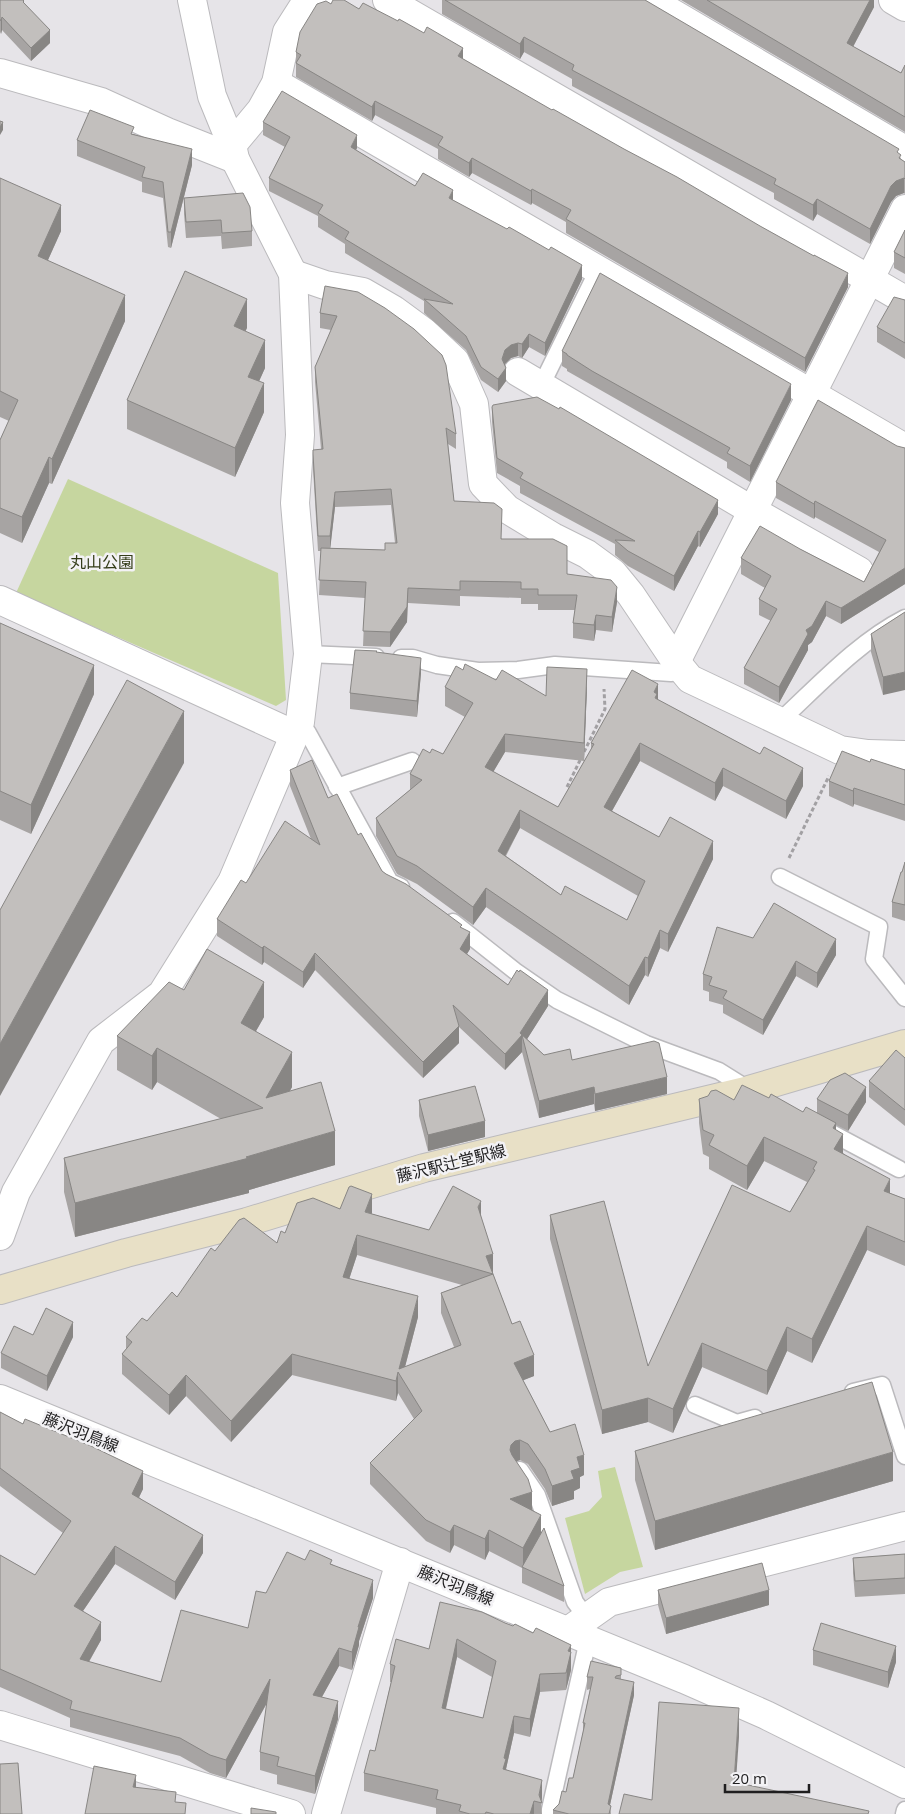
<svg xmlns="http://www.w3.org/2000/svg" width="905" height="1814" font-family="'Open Sans','Noto Sans JP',sans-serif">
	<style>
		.green { fill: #c6d69f }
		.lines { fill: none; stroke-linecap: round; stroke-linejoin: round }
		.service-casing { stroke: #bbbabd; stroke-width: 19 }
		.minor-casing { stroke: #bbbabd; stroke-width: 30 }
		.tertiary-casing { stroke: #bbbabd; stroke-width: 30 }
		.secondary-casing { stroke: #bbbabd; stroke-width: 30 }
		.path { stroke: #a2a0a3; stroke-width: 3; stroke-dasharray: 4 2.5; stroke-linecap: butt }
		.service { stroke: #fff; stroke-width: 16 }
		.minor { stroke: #fff; stroke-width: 28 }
		.tertiary { stroke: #fff; stroke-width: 28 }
		.secondary { stroke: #e8e0c6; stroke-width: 28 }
		.wall { fill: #a7a4a3; fill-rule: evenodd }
		.shaded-wall { fill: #888684 }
		.building { fill: #c2bfbd; stroke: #888684; fill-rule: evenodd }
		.labels { text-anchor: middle; stroke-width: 5; stroke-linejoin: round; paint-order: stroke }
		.park-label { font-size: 16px; fill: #343d19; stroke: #f3f2f5 }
		.street-label { font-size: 16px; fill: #1f1e1f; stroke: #f3f2f5 }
	</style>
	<rect width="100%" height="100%" fill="#e6e4e8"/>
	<!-- green -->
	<g class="green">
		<polygon points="68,479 278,573 286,700 276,706 16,593"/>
		<polygon points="615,1467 643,1567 620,1572 585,1594 565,1518 589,1511 602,1497 598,1471"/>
	</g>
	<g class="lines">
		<defs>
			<g id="service">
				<polyline points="541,386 598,270"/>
				<polyline points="308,654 376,657"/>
				<polyline points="401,658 413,658 437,665 478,671 518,670 555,665 671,673 676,662"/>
				<path d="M780,721C819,685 858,642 905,618"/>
				<polyline points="300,722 308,733 390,882 401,887"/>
				<polyline points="337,787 412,761"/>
				<polyline points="780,877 879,927 874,959 905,998"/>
				<polyline points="453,922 515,971 557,1000 646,1044 719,1071 751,1091"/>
				<polyline points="824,1129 899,1169"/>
				<polyline points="853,1392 882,1385 905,1456"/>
				<polyline points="695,1405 737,1423 755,1418"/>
				<polyline points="520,1470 537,1495 575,1602 587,1618"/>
				<polyline points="549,1814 588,1640"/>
				<polyline points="904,1814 905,1810"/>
			</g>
			<g id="minor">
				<polyline points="387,0 905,300"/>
				<polyline points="650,0 905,150"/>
				<polyline points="893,0 905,7"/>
				<polyline points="0,73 101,102 167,132 235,159"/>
				<polyline points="276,83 905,448"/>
				<polyline points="232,145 261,110 276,83 287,32 303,7 321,0"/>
				<polyline points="293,274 325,285 363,292 394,310 424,332 455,361 474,404 483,484 507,509 553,537 587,554 613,573 631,595 676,662 690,679 840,750 868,754 905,755"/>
				<polyline points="518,372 753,511 859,571"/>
				<polyline points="676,662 905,209"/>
				<polyline points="0,1236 16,1192 101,1041 162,994 232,882 300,722 308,654 295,503 300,435 293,274 235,159 232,145 212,96 192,0"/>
				<polyline points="568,1631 609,1602 905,1526"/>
				<polyline points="0,1725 291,1814"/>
				<polyline points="326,1814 400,1562"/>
			</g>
			<g id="tertiary">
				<polyline points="0,600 295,735"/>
				<polyline points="0,1399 684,1679 766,1715 905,1784"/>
			</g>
			<polyline id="secondary" points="0,1290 126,1253 247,1222 424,1168 749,1090 905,1044"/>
		</defs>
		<!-- service casing -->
		<use href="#service" class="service-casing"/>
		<!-- minor casing -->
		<use href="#minor" class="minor-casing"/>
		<!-- tertiary casing -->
		<use href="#tertiary" class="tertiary-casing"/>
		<!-- secondary casing -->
		<use href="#secondary" class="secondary-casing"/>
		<!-- path -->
		<g class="path">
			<polyline points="567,787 605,709 604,689"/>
			<polyline points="789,858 829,776"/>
		</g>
		<!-- service -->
		<use href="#service" class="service"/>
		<!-- minor -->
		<use href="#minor" class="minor"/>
		<!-- tertiary -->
		<use href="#tertiary" class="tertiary"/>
		<!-- secondary -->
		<use href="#secondary" class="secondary"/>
	</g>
	<!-- wall -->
	<g class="wall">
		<polygon points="0,0 24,3 50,43 31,61 2,30 1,34 0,32"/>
		<polygon points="442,0 645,0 899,154 901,159 905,162 905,194 904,193 896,196 891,202 870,244 817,214 813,221 774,199 774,193 572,86 572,79 524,52 520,59 442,14"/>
		<polygon points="681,0 874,0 874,7 853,47 901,73 905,65 905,132"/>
		<polygon points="331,4 359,9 463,59 848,287 805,372 566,233 566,222 532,203 531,205 472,173 469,177 438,159 438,149 375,115 372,121 296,77 296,52"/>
		<polygon points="263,122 357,148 356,150 415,186 453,200 582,279 545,356 529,347 522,358 518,356 511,358 505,364 506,381 498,392 481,380 466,350 424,313 424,301 345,253 345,244 318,227 318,216 269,191 269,178 285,147 263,135"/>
		<polygon points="134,134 192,165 171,248 168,247 163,198 142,192 142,182 77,156 77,140"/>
		<polygon points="0,178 61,231 48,260 125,321 52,484 49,483 22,543 0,533 0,440 9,421 0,417"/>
		<polygon points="184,198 252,231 252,246 222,249 221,236 186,238 184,214"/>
		<polygon points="905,230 905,274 894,268 894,252"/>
		<path d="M325,286L456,434V449L448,444L454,501L502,539L617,602L612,632L596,630L594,641L573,638V623L575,610H538V604H521V598L460,596V606L408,603L407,622L390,647L363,646L365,598L319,595L321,551H318L313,469V454L321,449L315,382V367L331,330L320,328V313ZM391,505L395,543L385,550L330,548L335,507Z"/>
		<polygon points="905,300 905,359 877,342 877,327"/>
		<polygon points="247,328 245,331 265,368 259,381 264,412 235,477 127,429 127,400"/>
		<polygon points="562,351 791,400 750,482 727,468 727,462 567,371 567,369 562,366"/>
		<polygon points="492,407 718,514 700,547 698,546 674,591 628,566 615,555 615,544 520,493 520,486 497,473 492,422"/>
		<polygon points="897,446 905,584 841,624 826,616 812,642 808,645 808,650 779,703 744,684 744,668 771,621 759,615 759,599 765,588 741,574 741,558 800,549 864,582 879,552 815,517 814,519 776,498 776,482"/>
		<polygon points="905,612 883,695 871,652 871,634"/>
		<polygon points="0,623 94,694 31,834 0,820"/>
		<path d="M463,670L546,696L587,687L584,761L505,752L493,772L558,807L591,749V743L658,700L803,786L786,819L723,786L715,801L640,761L612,811L659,837L713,859L668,952L660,948L648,977L645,975L629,1005L486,907L473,925L417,884L397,874L376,836V818L410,790V774L430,753L443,754L465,717L445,706V687ZM520,828L638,896L627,920L561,895L506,856Z"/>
		<polygon points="421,673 417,717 350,709 350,693"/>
		<polygon points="870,762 905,770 905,821 854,804 853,807 829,796 829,781"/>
		<polygon points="290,770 328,798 358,835 382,871 386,874 462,928 470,949 467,954 508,985 548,1006 527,1039 544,1055 572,1060 667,1094 595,1111 594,1104 539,1118 522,1052 505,1070 459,1027 459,1043 423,1078 315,970 303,988 264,962 262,965 217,936 217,919 311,839 290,786"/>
		<polygon points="905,862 905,921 892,917 892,902 902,872"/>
		<polygon points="753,938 836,955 817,988 796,976 763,1035 723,1013 723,1005 709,1001 709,992 703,990 703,974"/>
		<polygon points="184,990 264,1017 256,1031 292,1087 290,1091 335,1165 249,1190 249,1193 75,1237 64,1192 64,1158 221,1119 157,1082 152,1090 117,1070 117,1036"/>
		<polygon points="905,1058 905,1126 869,1097 869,1081"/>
		<polygon points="769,1098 803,1112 817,1113 817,1099 866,1102 848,1131 836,1125 836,1130 843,1153 890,1193 905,1199 905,1266 867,1250 812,1363 787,1351 767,1395 702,1367 673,1433 648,1422 602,1434 550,1239 550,1215 648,1366 790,1212 807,1182 764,1161 747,1190 709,1169 709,1157 703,1154 699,1123 699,1099 734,1100"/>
		<polygon points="419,1100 485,1137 428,1151 419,1116"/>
		<path d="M340,1209L372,1214L429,1230L481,1217L493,1274L512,1324L534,1376L523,1380L550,1432L584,1475L580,1477V1488L574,1491V1499L552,1506L545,1489L528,1464L520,1460L516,1461L541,1534L564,1586V1602L522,1583V1568L489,1551L485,1560L454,1545L450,1553L426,1541L370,1484V1463L414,1419L398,1393L396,1401L292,1375L231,1442L186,1396L169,1415L122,1374V1354L126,1349V1337L177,1297L215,1251L277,1243L285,1233ZM357,1255L462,1285L441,1293V1313L454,1347L405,1367L418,1317L349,1279Z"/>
		<polygon points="33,1335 73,1337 47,1391 1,1368 1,1353"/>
		<polygon points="0,1412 143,1489 139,1497 203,1553 175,1600 115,1564 83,1611 101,1640 89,1662 161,1682 248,1628 266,1593 305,1560 332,1564 373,1598 359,1641 359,1645 352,1670 339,1666 322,1697 338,1719 315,1794 277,1784 277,1775 260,1770 260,1752 267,1703 226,1778 210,1773 180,1756 70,1727 70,1718 0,1687 0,1555 35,1575 63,1533 0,1486"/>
		<polygon points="635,1451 893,1481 655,1550 635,1480"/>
		<polygon points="905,1554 905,1594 855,1597 853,1573 853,1558"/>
		<polygon points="658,1590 769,1605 666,1634 658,1605"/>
		<path d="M505,1623L571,1652V1670L566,1690L540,1692L530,1737L514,1733L506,1769L542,1798L541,1802L542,1814H436V1808L364,1791V1773L375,1751L391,1682H390V1664L429,1649ZM457,1657L492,1677L483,1718L446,1709Z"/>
		<polygon points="813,1650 896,1662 888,1688 813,1665"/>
		<polygon points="621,1668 621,1679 634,1695 610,1805 611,1814 553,1814 553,1810 559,1804 566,1792 573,1778 583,1732 583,1723 590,1689 587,1690 587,1677"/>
	</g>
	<!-- shaded-wall -->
	<g class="shaded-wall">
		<polygon points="870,0 874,0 874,7 847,58 847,43"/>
		<polygon points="2,17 2,30 1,34 1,21"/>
		<polygon points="50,30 50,43 31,61 31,48"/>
		<polygon points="524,37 524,52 520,59 520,44"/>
		<polygon points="463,48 463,62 458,56"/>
		<polygon points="375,101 375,115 372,121 372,107"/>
		<polygon points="3,122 3,130 0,135 0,127"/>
		<polygon points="357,135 357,148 351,160 351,147"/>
		<polygon points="192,149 192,165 171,248 171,232"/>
		<polygon points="472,158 472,173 469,177 469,163"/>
		<polygon points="904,178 904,193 896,196 891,202 870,244 870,229 891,186 896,181"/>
		<polygon points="532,189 532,203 531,205 531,191"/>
		<polygon points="453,190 453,204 449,198"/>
		<polygon points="817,199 817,214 813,221 813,205"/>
		<polygon points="61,205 61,231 38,282 38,256"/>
		<polygon points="582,265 582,279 545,356 545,343"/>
		<polygon points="848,273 848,287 805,372 805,358"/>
		<polygon points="125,295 125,321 52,484 52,459"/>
		<polygon points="247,299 247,328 234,355 234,326"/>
		<polygon points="529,334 529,347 522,358 522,344"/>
		<polygon points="265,340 265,368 248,406 248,377"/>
		<polygon points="518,343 518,356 511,358 505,364 502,372 502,359 505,350 511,345"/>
		<polygon points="506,368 506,381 498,392 498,379"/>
		<polygon points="264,383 264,412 235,477 235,448"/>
		<polygon points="791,384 791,400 750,482 750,466"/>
		<polygon points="49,457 49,483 22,543 22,517"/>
		<polygon points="335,492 335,507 330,551 330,536"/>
		<polygon points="718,500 718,514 700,547 700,532"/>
		<polygon points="815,501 815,517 814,519 814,504"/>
		<polygon points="698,531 698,546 674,591 674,576"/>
		<polygon points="905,568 905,584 841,624 841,608"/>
		<polygon points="617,587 617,602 612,632 612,617"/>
		<polygon points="408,588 407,622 390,647 390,632"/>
		<polygon points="826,601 826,616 812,642 808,645 808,650 779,703 779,687 806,630"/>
		<polygon points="596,615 596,630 594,641 594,625"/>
		<polygon points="421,658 421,673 417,717 417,701"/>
		<polygon points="94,665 94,694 31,834 31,805"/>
		<polygon points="587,669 587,687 584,761 584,743"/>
		<polygon points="905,672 905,690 883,695 883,677"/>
		<polygon points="658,684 658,703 657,704 654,692"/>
		<polygon points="184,711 184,763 0,1096 0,1044"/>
		<polygon points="505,734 505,752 485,786 485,767"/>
		<polygon points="640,743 640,761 604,825 604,807"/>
		<polygon points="723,768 723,786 715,801 715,783"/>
		<polygon points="803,768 803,786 786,819 786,801"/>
		<polygon points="854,788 854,804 853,807 853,791"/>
		<polygon points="520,810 520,828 498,869 498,851"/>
		<polygon points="713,841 713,859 668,952 668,934"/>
		<polygon points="486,888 486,907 473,925 473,907"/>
		<polygon points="660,930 660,948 648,977 648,958"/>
		<polygon points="470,932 470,949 460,965 460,949"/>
		<polygon points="836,939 836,955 817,988 817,973"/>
		<polygon points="264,946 264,962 262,965 262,948"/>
		<polygon points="315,953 315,970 303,988 303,972"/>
		<polygon points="645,957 645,975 629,1005 629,986"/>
		<polygon points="796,961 796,976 763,1035 763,1020"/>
		<polygon points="264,982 264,1017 241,1057 241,1023"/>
		<polygon points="548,990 548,1006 524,1044 522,1035 522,1052 505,1070 505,1054 520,1033"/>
		<polygon points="459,1026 459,1043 423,1078 423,1062"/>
		<polygon points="157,1048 157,1082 152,1090 152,1056"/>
		<polygon points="292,1052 292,1087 266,1132 266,1098"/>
		<polygon points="667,1077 667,1094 595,1111 595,1094"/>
		<polygon points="594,1087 594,1104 539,1118 539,1101"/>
		<polygon points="866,1087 866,1102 848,1131 848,1115"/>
		<polygon points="485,1121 485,1137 428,1151 428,1135"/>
		<polygon points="836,1123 836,1144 843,1134 843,1158 834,1173 833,1128"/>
		<polygon points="335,1131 335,1165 249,1190 249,1193 75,1237 75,1203 246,1157"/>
		<polygon points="764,1137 764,1161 747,1190 747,1166"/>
		<polygon points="890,1179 890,1204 884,1191"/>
		<polygon points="372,1194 372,1214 365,1212"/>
		<polygon points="481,1201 481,1222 478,1207"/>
		<polygon points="867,1226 867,1250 812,1363 812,1339"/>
		<polygon points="357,1235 357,1255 343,1298 343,1277"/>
		<polygon points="493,1254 493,1274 486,1256"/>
		<polygon points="418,1296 418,1317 402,1378 399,1369"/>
		<polygon points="73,1322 73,1337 47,1391 47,1376"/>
		<polygon points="787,1327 787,1351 767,1395 767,1371"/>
		<polygon points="702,1343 702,1367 673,1433 673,1409"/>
		<polygon points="292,1354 292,1375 231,1442 231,1421"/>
		<polygon points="534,1355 534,1376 514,1384 514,1363"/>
		<polygon points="398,1372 398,1393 396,1401 396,1381"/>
		<polygon points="186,1375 186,1396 169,1415 169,1395"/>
		<polygon points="648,1398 648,1422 602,1434 602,1410"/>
		<polygon points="520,1440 520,1460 515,1462 511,1465 510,1450 511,1445 515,1441"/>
		<polygon points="893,1452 893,1481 655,1550 655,1521"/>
		<polygon points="584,1455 584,1475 580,1477 580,1488 574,1491 574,1499 552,1506 552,1486 571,1471 577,1457"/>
		<polygon points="143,1471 143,1489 132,1512 132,1494"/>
		<polygon points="532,1492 532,1512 510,1499"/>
		<polygon points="541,1515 541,1535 523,1569 523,1548"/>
		<polygon points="454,1525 454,1545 450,1553 450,1532"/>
		<polygon points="489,1530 489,1551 485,1560 485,1539"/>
		<polygon points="203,1535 203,1553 175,1600 175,1582"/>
		<polygon points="115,1546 115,1564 74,1624 74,1606"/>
		<polygon points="373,1580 373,1598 359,1641 359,1645 352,1670 352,1652 358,1627"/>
		<polygon points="769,1590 769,1605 666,1634 666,1618"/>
		<polygon points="101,1622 101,1640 80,1677 80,1659"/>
		<polygon points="457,1639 457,1657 442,1725 442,1708"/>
		<polygon points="571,1645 571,1670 566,1690 568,1651"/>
		<polygon points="896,1646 896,1662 888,1688 888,1672"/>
		<polygon points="339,1648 339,1666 313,1713 313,1695"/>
		<polygon points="540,1674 540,1692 530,1737 530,1719"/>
		<polygon points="270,1679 270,1697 226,1778 226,1760"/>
		<polygon points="634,1682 634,1695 608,1814 608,1804"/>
		<polygon points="338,1701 338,1719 315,1794 315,1776"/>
		<polygon points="739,1708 739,1737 734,1810 734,1782"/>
		<polygon points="514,1716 514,1733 506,1769 506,1777 503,1769 504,1758"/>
		<polygon points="136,1775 136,1791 133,1787"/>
		<polygon points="542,1780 542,1798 541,1803 539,1795"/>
		<polygon points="534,1801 534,1814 530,1814"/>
	</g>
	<!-- building -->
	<g class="building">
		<polygon points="0,0 23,0 24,1 23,2 50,30 31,48 2,17 1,21 0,19"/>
		<polygon points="333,0 344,0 359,9 363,3 398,21 399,19 424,33 427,27 463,48 458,56 552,110 553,109 624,149 677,177 760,226 814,256 814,255 848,273 805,358 566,219 571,210 532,189 531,191 472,158 469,163 438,145 443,137 375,101 372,107 296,63 301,55 296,52 300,32 317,4 326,1 331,4"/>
		<polygon points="445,0 645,0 899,149 897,152 901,155 899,158 905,162 905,179 904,178 896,181 891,186 870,229 817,199 813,205 774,184 776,179 572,70 574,65 524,37 520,44"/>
		<polygon points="707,0 870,0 847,43 901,73 905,65 905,117"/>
		<polygon points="282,91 357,135 351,147 415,186 423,173 453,190 449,198 507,229 509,227 549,250 551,247 582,265 545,343 529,334 522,344 518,343 511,345 505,350 502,359 506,368 498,379 481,367 466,336 424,299 453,304 345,239 349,232 318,213 323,205 269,178 290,137 263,122"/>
		<polygon points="90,110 134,127 131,134 192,149 171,232 168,232 163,182 142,177 145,167 77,140"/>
		<polygon points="0,121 3,122 0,127"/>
		<polygon points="0,178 61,205 38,256 125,295 52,459 49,457 22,517 0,508 0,440 18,400 0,391"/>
		<polygon points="243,193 250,207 252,231 222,233 221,220 186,222 184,198"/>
		<polygon points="905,230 905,258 894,252"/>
		<polygon points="185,271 247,299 234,326 265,340 248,377 264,383 235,448 127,400"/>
		<polygon points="600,273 791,384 750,466 727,453 730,448 592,371 567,355 567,354 562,351"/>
		<polygon points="325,286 358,292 385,308 414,329 442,355 446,365 456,434 446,428 454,501 494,503 502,509 501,539 553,539 567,546 567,574 611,580 617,587 612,617 596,615 594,625 573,623 577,595 538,595 538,589 521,589 521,582 460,581 460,590 408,588 407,607 390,632 363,631 366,582 319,580 321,548 385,550 385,543 397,543 391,489 335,492 330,536 318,536 313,454 313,450 323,449 315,367 337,316 320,313"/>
		<polygon points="894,297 905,300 905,343 877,327"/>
		<polygon points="537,397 559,409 560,407 718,500 700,532 698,531 674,576 628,551 615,540 635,541 520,478 523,473 497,458 492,407 493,405"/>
		<polygon points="818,400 897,446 905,448 905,568 841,608 826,601 812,626 806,630 808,634 779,687 744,668 777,609 759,599 771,576 741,558 760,526 800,549 864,582 886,540 815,501 814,504 776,482"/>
		<polygon points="905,612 905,672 883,677 871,634"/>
		<polygon points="0,623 94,665 31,805 0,791"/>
		<polygon points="355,650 377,651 376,652 421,658 417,701 350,693"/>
		<path d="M465,664L496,680L502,670L546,696L547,667L587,669L584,743L505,734L485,767L558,807L594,744L591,743L632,670L658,684L654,692L657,694L655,698L760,754L764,747L803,768L786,801L723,768L715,783L640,743L604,807L659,837L670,817L713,841L668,934L660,930L648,958L645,957L629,986L486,888L473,907L417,866L397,856L376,818L422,780L410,774L423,749L430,753L432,749L443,754L473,703L445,687L456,666L463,670ZM520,810L645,881L627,920L565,886L561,895L498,851Z"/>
		<polygon points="127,680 184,711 0,1044 0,910"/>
		<polygon points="842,751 870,762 871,759 905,770 905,805 854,788 853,791 829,781"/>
		<polygon points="312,760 328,798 337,794 358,835 361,833 382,871 386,874 406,884 462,925 460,927 470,932 460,949 508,985 517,970 519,972 520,970 548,990 520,1033 544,1055 570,1049 572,1060 654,1041 659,1043 667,1077 595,1094 594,1087 539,1101 522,1035 505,1054 453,1005 459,1026 423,1062 315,953 303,972 264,946 262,948 217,919 241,880 246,883 285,821 320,845 290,770"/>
		<polygon points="905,862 905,905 892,902 901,872 902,872"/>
		<polygon points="774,903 836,939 817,973 796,961 763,1020 723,998 727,991 709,985 712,977 703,974 717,927 753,938"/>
		<polygon points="207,949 264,982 241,1023 292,1052 266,1098 321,1082 335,1131 246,1157 249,1158 75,1203 64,1158 263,1108 157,1048 152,1056 117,1036 169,982 184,990"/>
		<polygon points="896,1050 905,1058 905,1110 869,1081"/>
		<polygon points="845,1073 866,1087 848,1115 817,1099 830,1080"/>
		<polygon points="742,1085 769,1098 771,1094 803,1112 806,1107 836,1123 833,1128 843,1134 834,1149 890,1179 884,1191 905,1199 905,1242 867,1226 812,1339 787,1327 767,1371 702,1343 673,1409 648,1398 602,1410 550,1215 604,1201 648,1366 732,1185 790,1212 815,1170 813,1169 817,1162 764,1137 747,1166 709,1145 714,1135 703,1130 699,1099 708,1096 711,1091 716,1090 734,1100"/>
		<polygon points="475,1086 485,1121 428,1135 419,1100"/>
		<polygon points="351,1186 372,1194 365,1212 429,1230 453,1186 481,1201 478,1207 493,1254 486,1256 493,1274 357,1235 343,1277 418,1296 399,1369 461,1345 441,1293 493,1274 512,1324 520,1321 534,1355 514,1363 550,1432 575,1424 584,1455 577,1457 580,1468 571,1471 574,1479 552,1486 545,1469 528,1444 520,1440 515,1441 511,1445 510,1450 512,1455 528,1479 532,1492 510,1499 541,1515 523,1548 489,1530 485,1539 454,1525 450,1532 426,1520 370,1463 422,1411 398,1372 396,1381 292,1354 231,1421 186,1375 169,1395 122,1354 132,1342 126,1337 142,1318 147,1321 172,1292 177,1297 211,1248 215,1251 239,1220 244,1218 277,1243 281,1231 285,1233 297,1203 313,1198 340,1209 349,1187"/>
		<polygon points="46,1308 73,1322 47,1376 1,1353 14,1326 33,1335"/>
		<polygon points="872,1382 893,1452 655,1521 635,1451"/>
		<polygon points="0,1412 23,1424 25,1419 91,1446 143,1471 132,1494 203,1535 175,1582 115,1546 74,1606 101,1622 80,1659 161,1682 181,1610 248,1628 256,1591 266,1593 287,1552 305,1560 310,1550 332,1560 330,1564 373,1580 358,1627 359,1627 352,1652 339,1648 313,1695 338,1701 315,1776 277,1766 279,1757 260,1752 270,1679 226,1760 210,1755 180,1738 70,1709 72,1701 0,1669 0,1555 35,1575 71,1521 0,1468"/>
		<polygon points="544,1528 564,1586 522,1567"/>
		<polygon points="905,1554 905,1578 855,1581 853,1558"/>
		<polygon points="762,1563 769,1590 666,1618 658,1590"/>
		<path d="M440,1602L482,1612L505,1623L513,1626L515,1624L533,1633L536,1628L571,1645L568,1651L571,1652L566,1673L540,1674L530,1719L514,1716L504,1758L506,1759L503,1769L542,1780L539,1795L542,1803L534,1801L530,1814H494L486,1812L485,1814H470L459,1811L461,1805L436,1799L438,1790L364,1773L370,1750L375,1751L395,1666L390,1664L396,1639L429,1649ZM457,1639L496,1661L483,1718L442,1708Z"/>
		<polygon points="821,1623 896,1646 888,1672 813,1650"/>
		<polygon points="591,1661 621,1668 621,1675 616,1676 615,1678 634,1682 608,1804 611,1806 609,1814 569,1814 553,1810 559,1804 562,1791 566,1792 569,1778 573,1778 585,1723 583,1723 593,1677 587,1677"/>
		<polygon points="659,1702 739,1708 734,1782 869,1811 868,1814 619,1814 624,1794 652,1800"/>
		<polygon points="18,1763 22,1814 0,1814 0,1764"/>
		<polygon points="94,1766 136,1775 133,1787 176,1792 175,1802 186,1803 185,1814 85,1814"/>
		<polygon points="251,1808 276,1812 276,1814 251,1814"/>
	</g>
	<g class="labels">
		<!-- park labels -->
		<g class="park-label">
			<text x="102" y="568">丸山公園</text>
		</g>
		<!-- street labels -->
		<g class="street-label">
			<text transform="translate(451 1163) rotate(-14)" y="6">藤沢駅辻堂駅線</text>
			<text transform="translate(81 1432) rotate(22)" y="6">藤沢羽鳥線</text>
			<text transform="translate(456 1585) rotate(22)" y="6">藤沢羽鳥線</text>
		</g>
	</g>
	<!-- scale -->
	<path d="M725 1784v8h84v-8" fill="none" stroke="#1f1e1f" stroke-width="2.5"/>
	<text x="732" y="1784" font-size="15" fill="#1f1e1f" stroke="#f3f2f5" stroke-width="4" paint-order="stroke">20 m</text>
</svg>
